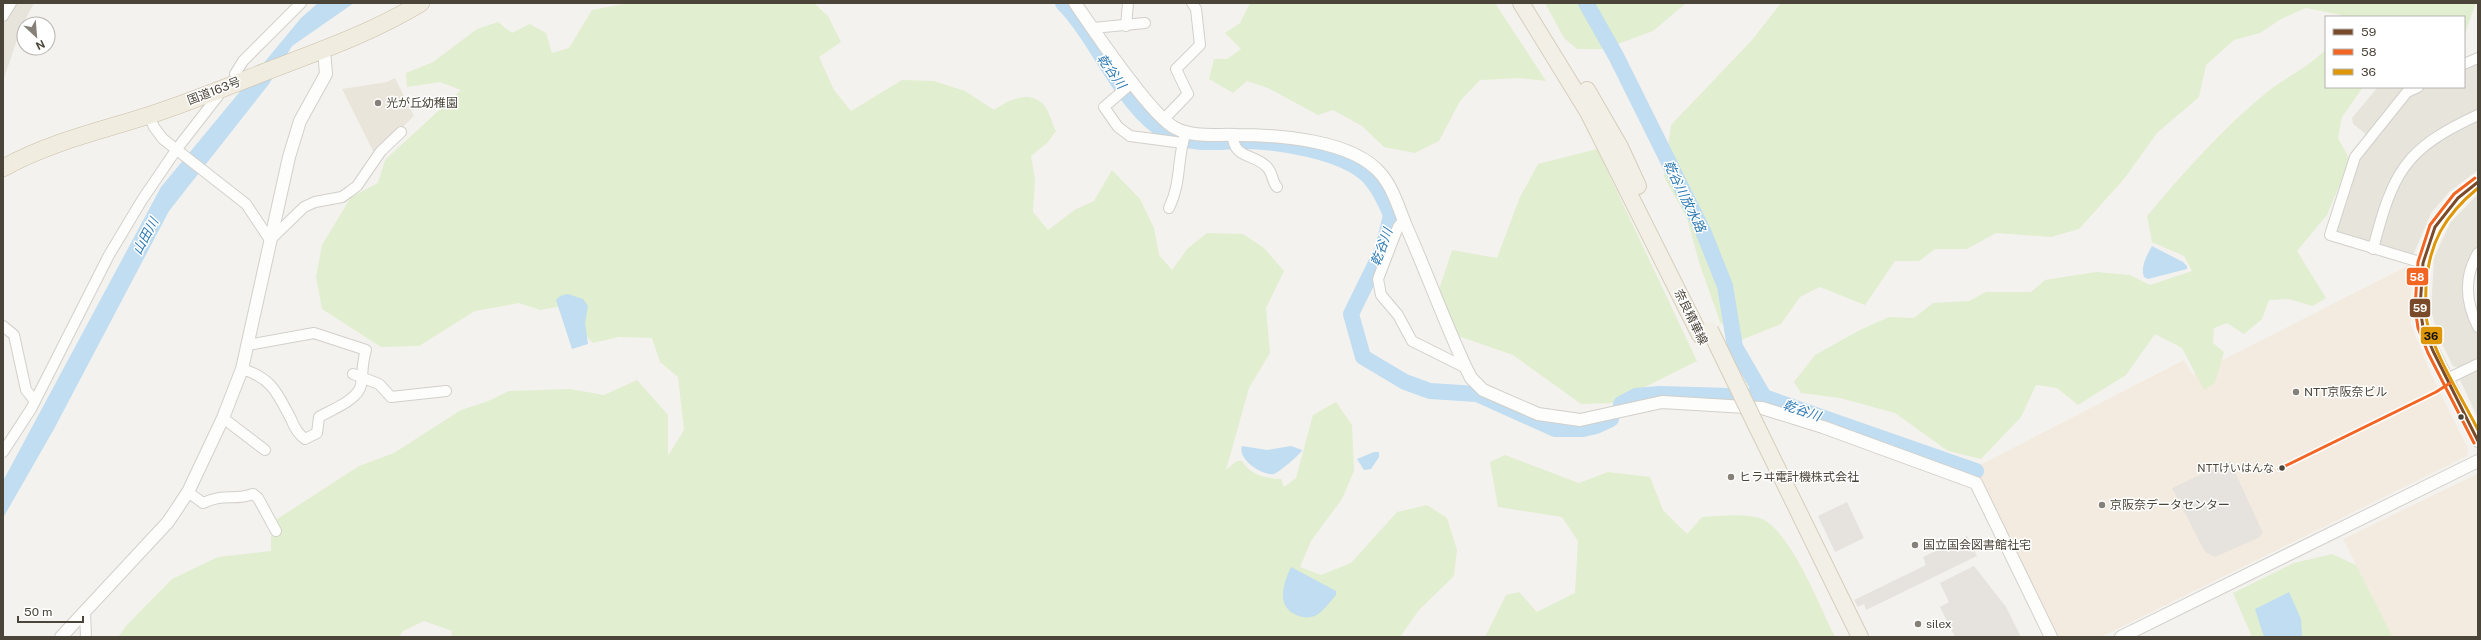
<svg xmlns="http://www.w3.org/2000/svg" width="2481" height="640" font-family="'Public Sans','Noto Sans JP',sans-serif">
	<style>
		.residential { fill: #e7e4dc }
		.commercial { fill: #f3ebdf }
		.education { fill: #eae5da }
		.green { fill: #e1eecf }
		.parking { fill: #e6e3df }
		.water { fill: #c0ddf1 }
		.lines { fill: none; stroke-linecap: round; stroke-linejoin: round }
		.river { stroke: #c0ddf1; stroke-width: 16 }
		.minor-casing { stroke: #d2d0cb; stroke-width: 12 }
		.tertiary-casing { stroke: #d2d0cb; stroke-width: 14 }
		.primary-casing { stroke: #d6cebb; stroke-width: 18 }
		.trunk-casing { stroke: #ccbfa9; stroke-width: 18 }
		.minor { stroke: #fdfdfc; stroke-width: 10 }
		.tertiary { stroke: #fdfdfc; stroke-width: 12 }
		.primary { stroke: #f2efe6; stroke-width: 16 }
		.trunk { stroke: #f0ece0; stroke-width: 17 }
		.primary-bridge-casing { stroke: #d6cebb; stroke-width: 18; stroke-linecap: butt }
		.primary-bridge { stroke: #f2efe6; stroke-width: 16 }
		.bus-1-casing { stroke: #fff; stroke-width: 6 }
		.bus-2-casing { stroke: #fff; stroke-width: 6 }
		.bus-3-casing { stroke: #fff; stroke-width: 6 }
		.bus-1 { stroke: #7a4b2a; stroke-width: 3 }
		.bus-2 { stroke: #f26522; stroke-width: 3 }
		.bus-3 { stroke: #dd9709; stroke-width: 3 }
		.poi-dot { fill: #868178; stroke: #fff; stroke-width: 1.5 }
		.bus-dot { fill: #4b4439; stroke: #fff; stroke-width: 1.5 }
		.labels { text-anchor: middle; stroke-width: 3; stroke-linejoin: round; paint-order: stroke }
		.bus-label { font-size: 11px; fill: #4b4439; stroke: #fff; text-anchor: end }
		.street-label { font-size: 12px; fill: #4b4439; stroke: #fff }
		.poi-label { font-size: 12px; fill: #4b4439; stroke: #fff; text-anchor: start }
		.water-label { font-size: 13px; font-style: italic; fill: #2e7ab2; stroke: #fff }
		.line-badge { stroke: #fff; stroke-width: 1.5 }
		.badge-label { font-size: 11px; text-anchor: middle; font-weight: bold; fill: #fff }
		.pale-badge-label { font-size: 11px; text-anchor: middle; font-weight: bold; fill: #111 }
	</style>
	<rect width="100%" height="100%" fill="#f4f2ee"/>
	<!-- residential -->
	<g class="residential">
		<polygon points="17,3 34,3 21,28 3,81 3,24"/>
		<polygon points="2478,61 2478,112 2411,154 2371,239 2366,242 2338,233 2336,227 2359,158 2410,96 2427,87 2464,87 2464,68"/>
		<polygon points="2378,87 2408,87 2367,135 2353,124 2352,118"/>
		<polygon points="2478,121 2478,170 2449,192 2431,213 2414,253 2410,256 2381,248 2379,242 2391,202 2409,170 2422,155 2442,140"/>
		<polygon points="2478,194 2478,252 2470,267 2469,319 2478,335 2478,359 2459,368 2453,366 2439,338 2431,311 2434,258 2450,223"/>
		<polygon points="2478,368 2478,418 2460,380 2462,375"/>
	</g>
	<!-- commercial -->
	<g class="commercial">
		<polygon points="2411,264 2411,325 2431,374 2468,448 2467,456 2101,637 2058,637 1974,468 2184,360 2193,375"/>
		<polygon points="2477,474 2478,637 2393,637 2343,539"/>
	</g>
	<!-- education -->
	<polygon class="education" points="395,78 414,116 377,152 373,151 342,89 387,82"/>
	<!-- green -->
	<g class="green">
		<path d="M678,3H814L828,16L841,42L819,57L834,90L851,111L902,80L934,81L965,91L994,110C1008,100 1029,89 1044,105C1049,111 1052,123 1056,131L1047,143L1031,156L1035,180L1033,212L1048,230L1076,209L1094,201L1112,170L1140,199L1154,228L1159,255L1172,270L1187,249L1207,233L1243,234L1264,248L1284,271L1266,308L1270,353L1249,388L1226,470L1237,461H1242C1251,476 1266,478 1281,479L1284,487L1296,478L1313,415L1336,402L1352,425L1354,471L1342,499L1311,541L1300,567L1321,575L1351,563L1397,512L1427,505L1447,518L1457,550L1454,576L1419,610L1400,637H451L452,631L424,621L403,631L399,637H118L126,626L172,579L218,557L271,551V523L359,466L394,453L461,410L486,402L509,391L570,389L604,395L637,380L668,415V456L684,430L678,377L660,362L652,338L619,337L593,343L580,330L574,304L540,310L519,303L475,311L419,346L381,347L322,309L316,277L322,245L351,197L378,183L385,160L461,90L440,82L407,87L406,73L433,62L477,29L498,22L512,33L530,24L546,33L552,53L569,48L592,10L624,4Z"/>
		<polygon points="1250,3 1495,3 1546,81 1520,78 1480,80 1460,101 1439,141 1415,153 1384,147 1362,126 1333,110 1318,115 1268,88 1247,81 1233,93 1209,79 1214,59 1227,59 1241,49 1225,33 1240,23"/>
		<polygon points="1545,3 1686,3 1653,31 1604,49 1577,49 1564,38"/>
		<polygon points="1781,3 2476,3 2464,36 2464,17 2341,17 2341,15 2306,8 2281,19 2260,33 2234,40 2206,65 2199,97 2157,133 2124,179 2079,229 2051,237 1996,233 1967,249 1935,249 1919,261 1895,261 1865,305 1820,287 1800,297 1781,324 1741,340 1720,322 1699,262 1687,218 1664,177 1671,125 1752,40"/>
		<path d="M2326,49V87H2363L2342,117L2338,138L2350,160L2327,215L2297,251L2326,298L2313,306L2288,299L2269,300L2262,319L2244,334L2227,323L2214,328L2213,343L2224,352L2215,383L2204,390L2182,348L2155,334L2126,375L2078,405L2057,388L2036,385L2021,417L1981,459L1948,451L1895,413L1840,398L1801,393L1794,382L1815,355L1860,330L1889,317L1914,318L1933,303L1969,301L1986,292H2031L2045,280L2096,272L2130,275L2150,285L2192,271L2184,256L2152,242L2147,216C2184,172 2222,129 2267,92C2286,77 2309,67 2326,49Z"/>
		<polygon points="1597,149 1697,361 1613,403 1581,404 1513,355 1458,336 1439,290 1452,250 1497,258 1520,197 1538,164"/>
		<path d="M1505,455L1579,483L1608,472L1650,477L1663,510L1687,534L1702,517C1718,516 1753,512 1766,521C1795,541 1819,605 1835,637H1485L1506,595L1519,592L1537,612L1575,593L1578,541L1562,517L1498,507L1490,462Z"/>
		<polygon points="2332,554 2356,565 2393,637 2252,637 2233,593 2294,563"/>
	</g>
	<!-- parking -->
	<g class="parking">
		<polygon points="2230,461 2263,533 2258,538 2215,557 2205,552 2172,488"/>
		<polygon points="1847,502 1864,538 1835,552 1818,516"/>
		<polygon points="1967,536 1977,556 1866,610 1864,604 1858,607 1854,600 1926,565 1923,557"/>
		<polygon points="1974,566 2006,607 2021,637 1955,637 1940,607 1949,602 1940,583"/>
	</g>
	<!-- water -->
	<g class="water">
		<polygon points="318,3 354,3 292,46 269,84 169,211 54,429 3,518 3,481 161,187 301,18"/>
		<path d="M2152,246L2183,262L2187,266V269L2148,279L2144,277C2140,267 2147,255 2152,246Z"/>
		<polygon points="568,294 583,299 588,306 585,323 588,344 572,349 556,300 560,296"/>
		<path d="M1242,446L1267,450L1291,446L1302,450C1301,454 1278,473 1274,474C1262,476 1237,459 1242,446Z"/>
		<polygon points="1374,452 1379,452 1379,457 1371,469 1364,470 1357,459"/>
		<path d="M1291,567L1336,591V595C1330,602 1324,610 1317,615C1311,618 1304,618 1299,616C1275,608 1283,584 1291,567Z"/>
		<polygon points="2289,592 2301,619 2302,637 2264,637 2255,609"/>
	</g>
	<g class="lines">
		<!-- river -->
		<g class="river">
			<path d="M1063,3C1099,39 1123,110 1169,134C1190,145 1216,142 1238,141C1273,140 1346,151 1370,178C1380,189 1386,203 1391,215L1383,249L1351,314L1363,357L1405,382L1430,391L1477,394L1555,429H1583L1596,426L1611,419"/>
			<polyline points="1586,3 1616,56 1703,231 1725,286 1735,347 1764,397"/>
			<polyline points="1621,404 1636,396 1660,394 1764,397 1976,471"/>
		</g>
		<defs>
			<g id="minor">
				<polyline points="3,16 11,3"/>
				<polyline points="1126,26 1128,3"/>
				<polyline points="1093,28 1145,23"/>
				<polyline points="2464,64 2478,58"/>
				<polyline points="235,74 243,61 301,3"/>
				<polyline points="1133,82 1104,107 1118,127 1130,136 1183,143"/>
				<polyline points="2418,87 2407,92 2355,157 2330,235 2423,263"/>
				<polyline points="149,115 154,127 163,139 246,204 270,240 304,207 315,202 342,197 349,192 357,186 381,151 401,132"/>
				<polyline points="1164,119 1188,94 1176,69 1200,45 1196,9 1192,3"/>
				<path d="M1233,135C1233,159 1254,153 1267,167C1273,173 1272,182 1277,187"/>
				<path d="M1169,208C1181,183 1177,164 1184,138"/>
				<polyline points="1404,219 1398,227 1378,279 1381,295 1398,315 1412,341 1466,368"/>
				<path d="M2373,249C2393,172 2404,149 2478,115"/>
				<path d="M2478,253C2463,278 2466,303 2478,327"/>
				<polyline points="3,326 14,335 26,390 35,401"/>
				<path d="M242,369C272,378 277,393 291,419C294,427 298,434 305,439L317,433L319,417C331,410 358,400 361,385C363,372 362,362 366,350L314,333L248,345"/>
				<polyline points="353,374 379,384 391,397 446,391"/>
				<polyline points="2447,379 2478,364"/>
				<polyline points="223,418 265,450"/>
				<polyline points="3,452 31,409 109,255 142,200 176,150 218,96"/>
				<path d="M188,492L203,503C224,493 234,501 253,494L258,498L276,531"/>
				<polyline points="85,612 86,637"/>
			</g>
			<g id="tertiary">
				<path d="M1075,3C1093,29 1150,115 1175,128C1194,138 1216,134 1237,135C1279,135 1353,140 1381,174C1393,188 1399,209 1406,226C1427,273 1444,321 1466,368L1471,378L1483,390L1538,414L1580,420L1662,402L1762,408L1823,427L1976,483L2051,637"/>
				<polyline points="2478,182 2458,198 2435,227 2423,263 2420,308 2423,327 2433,351 2478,441"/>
				<polyline points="61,637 168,522 188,492 223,418 242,369 289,157 300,121 326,74 324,50"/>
				<polyline points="2121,637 2478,461"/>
			</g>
			<g id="primary">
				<polyline points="1521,3 1588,112 1700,335"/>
				<polyline points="1587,90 1620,147 1638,186"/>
				<polyline points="1757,427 1860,637"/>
			</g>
			<path id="trunk" d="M3,168C50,142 100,131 150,115C193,101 234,84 275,68C325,49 375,31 421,3"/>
		</defs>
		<!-- minor casing -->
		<use href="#minor" class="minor-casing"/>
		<!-- tertiary casing -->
		<use href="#tertiary" class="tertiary-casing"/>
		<!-- primary casing -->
		<use href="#primary" class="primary-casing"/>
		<!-- trunk casing -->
		<use href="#trunk" class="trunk-casing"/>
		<!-- minor -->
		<use href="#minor" class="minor"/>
		<!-- tertiary -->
		<use href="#tertiary" class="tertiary"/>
		<!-- primary -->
		<use href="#primary" class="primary"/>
		<!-- trunk -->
		<use href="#trunk" class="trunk"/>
		<defs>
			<polyline id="primary-bridge" points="1710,330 1757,427"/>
		</defs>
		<!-- primary-bridge casing -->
		<use href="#primary-bridge" class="primary-bridge-casing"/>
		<!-- primary-bridge -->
		<use href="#primary-bridge" class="primary-bridge"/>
		<defs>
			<polyline id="bus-1" points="2478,182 2458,198 2435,227 2423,263 2420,308 2423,327 2433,351 2478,441"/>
			<g id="bus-2">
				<polyline points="2474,443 2428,353 2418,328 2415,308 2418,262 2430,225 2454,194 2475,178"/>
				<polyline points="2279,469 2436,392 2450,383"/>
			</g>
			<path id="bus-3" d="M2478,188C2444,216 2429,243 2426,286C2426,300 2424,313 2428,326C2437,359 2462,398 2478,430"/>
		</defs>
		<!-- bus-1 casing -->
		<use href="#bus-1" class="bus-1-casing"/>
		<!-- bus-2 casing -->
		<use href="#bus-2" class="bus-2-casing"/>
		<!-- bus-3 casing -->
		<use href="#bus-3" class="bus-3-casing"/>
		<!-- bus-1 -->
		<use href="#bus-1" class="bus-1"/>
		<!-- bus-2 -->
		<use href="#bus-2" class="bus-2"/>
		<!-- bus-3 -->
		<use href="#bus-3" class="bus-3"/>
	</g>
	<!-- markers -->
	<g class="poi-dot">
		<circle cx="378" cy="103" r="4"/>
		<circle cx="2296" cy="392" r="4"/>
		<circle cx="1731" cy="477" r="4"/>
		<circle cx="2102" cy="505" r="4"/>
		<circle cx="1915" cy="545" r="4"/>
		<circle cx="1918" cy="624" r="4"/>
	</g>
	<g class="bus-dot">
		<circle cx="2461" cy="417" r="3.5"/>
		<circle cx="2282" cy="468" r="3.5"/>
	</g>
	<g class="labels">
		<!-- bus labels -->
		<g class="bus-label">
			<text x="2274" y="472">NTTけいはんな</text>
		</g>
		<!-- street labels -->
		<g class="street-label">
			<text transform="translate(214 91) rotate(-21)" y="4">国道163号</text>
			<text transform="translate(1691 317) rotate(64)" y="4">奈良精華線</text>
		</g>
		<!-- poi labels -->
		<g class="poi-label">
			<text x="386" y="107">光が丘幼稚園</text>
			<text x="2304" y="396">NTT京阪奈ビル</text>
			<text x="1739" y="481">ヒラヰ電計機株式会社</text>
			<text x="2110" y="509">京阪奈データセンター</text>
			<text x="1923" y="549">国立国会図書館社宅</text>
			<text x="1926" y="628">silex</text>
		</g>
		<!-- water labels -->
		<g class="water-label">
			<text transform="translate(1112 71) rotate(54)" y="5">乾谷川</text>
			<text transform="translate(1685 196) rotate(64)" y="5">乾谷川放水路</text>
			<text transform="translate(145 236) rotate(-62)" y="5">山田川</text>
			<text transform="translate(1381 247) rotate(-70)" y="5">乾谷川</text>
			<text transform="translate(1802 410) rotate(19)" y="5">乾谷川</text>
		</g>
	</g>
	<g class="line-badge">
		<rect x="2406" y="267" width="23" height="19" rx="4" fill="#f26522"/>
		<rect x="2409" y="298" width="22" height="20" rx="4" fill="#7a4b2a"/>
		<rect x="2420" y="326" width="23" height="19" rx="4" fill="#dd9709"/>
	</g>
	<g class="badge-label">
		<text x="2417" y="281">58</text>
		<text x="2420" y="312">59</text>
	</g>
	<g class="pale-badge-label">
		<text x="2431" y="340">36</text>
	</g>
	<!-- border -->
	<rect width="2481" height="640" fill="none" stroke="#4b4439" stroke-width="8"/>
	<!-- legend -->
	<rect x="2325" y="16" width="140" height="72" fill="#ffffff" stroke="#b7b4b0"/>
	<rect x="2333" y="29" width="20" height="6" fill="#7a4b2a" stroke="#b7b4b0"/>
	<text x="2361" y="36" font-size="12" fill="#4b4439">59</text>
	<rect x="2333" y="49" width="20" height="6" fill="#f26522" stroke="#b7b4b0"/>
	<text x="2361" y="56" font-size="12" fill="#4b4439">58</text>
	<rect x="2333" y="69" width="20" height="6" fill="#dd9709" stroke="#b7b4b0"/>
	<text x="2361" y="76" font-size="12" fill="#4b4439">36</text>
	<!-- north arrow -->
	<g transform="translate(36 36) rotate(154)"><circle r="19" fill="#ffffff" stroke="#b7b4b0"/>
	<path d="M0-3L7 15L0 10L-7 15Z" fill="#868178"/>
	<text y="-6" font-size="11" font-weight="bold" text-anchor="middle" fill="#4b4439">N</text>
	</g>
	<!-- scale -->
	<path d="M18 616v6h65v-6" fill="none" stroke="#4b4439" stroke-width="2"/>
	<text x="24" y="616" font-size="12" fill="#4b4439" stroke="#ffffff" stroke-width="3" paint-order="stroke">50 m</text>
</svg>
